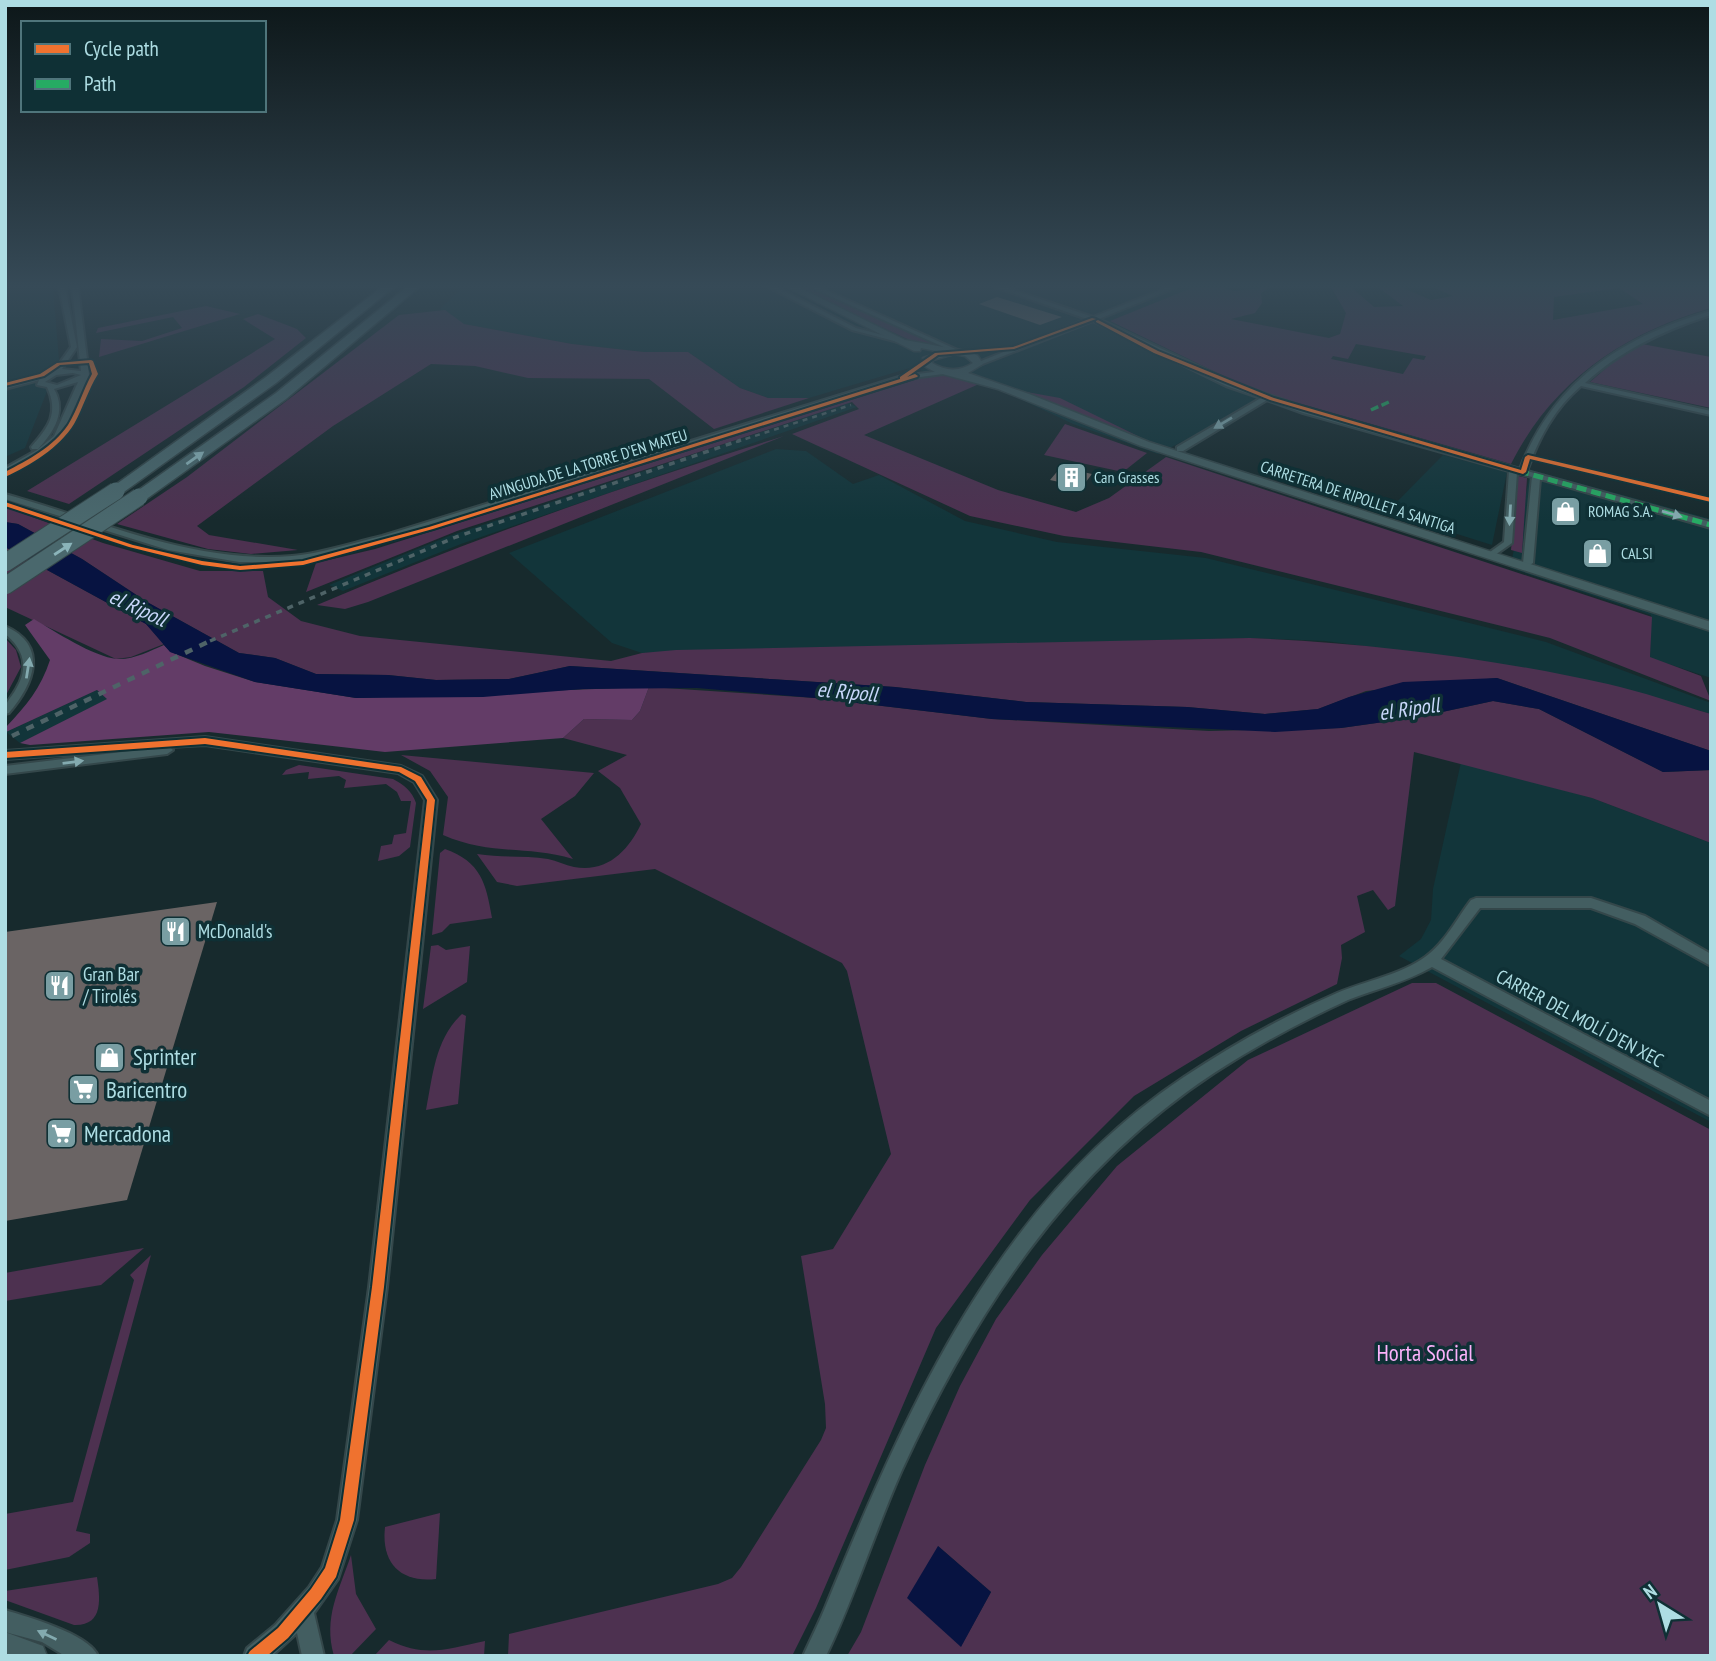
<svg xmlns="http://www.w3.org/2000/svg" width="1716" height="1661" font-family="'PT Sans Narrow',sans-serif">
	<style>
		.built { fill: #12353a }
		.green { fill: #4d3150; fill-rule: evenodd }
		.forest { fill: #633c67 }
		.water { fill: #071341 }
		.building { fill: #6a6464 }
		.lines { fill: none; stroke-linecap: round; stroke-linejoin: round }
		.minor-casing { stroke: #34474a; stroke-width: 4 }
		.tertiary-casing { stroke: #34474a; stroke-width: 3 }
		.secondary-casing { stroke: #34474a; stroke-width: 3 }
		.motorway-casing { stroke: #34474a; stroke-width: 3 }
		.minor { fill: #435e61; fill-rule: evenodd }
		.tertiary { fill: #435e61; fill-rule: evenodd }
		.secondary { fill: #435e61; fill-rule: evenodd }
		.motorway { fill: #4a686d; fill-rule: evenodd }
		.rail-far2 { stroke: #4e6367; stroke-width: 2.5; stroke-dasharray: 5 5; stroke-linecap: butt }
		.rail-far1 { stroke: #4e6367; stroke-width: 3.5; stroke-dasharray: 6 6; stroke-linecap: butt }
		.rail { stroke: #4e6367; stroke-width: 4.5; stroke-dasharray: 8 8; stroke-linecap: butt }
		.motorway-bridge-casing { stroke: #34474a; stroke-width: 19; stroke-linecap: butt }
		.motorway-bridge { stroke: #4a686d; stroke-width: 17 }
		.quiet-far1 { stroke: #26ab63; stroke-width: 3.5; stroke-dasharray: 8 3.5; stroke-linecap: butt }
		.quiet { stroke: #26ab63; stroke-width: 5; stroke-dasharray: 10 5; stroke-linecap: butt }
		.cycleway-casing { stroke: #0f3035; stroke-width: 4 }
		.cycleway { fill: #ef722f; fill-rule: evenodd }
		.oneway { fill: #83aaaf }
		.oneway2 { fill: #8bb4ba }
		.labels { text-anchor: middle; stroke-width: 7; stroke-linejoin: round; paint-order: stroke }
		.far-street-label { font-size: 16px; fill: #aedde3; stroke: #0f3035 }
		.far-poi-label { font-size: 16px; fill: #aedde3; stroke: #0f3035; text-anchor: start }
		.poi-label { font-size: 19px; fill: #aedde3; stroke: #0f3035; text-anchor: start }
		.street-label { font-size: 19px; fill: #aedde3; stroke: #0f3035 }
		.water-label { font-size: 21px; font-style: italic; fill: #c9d8fb; stroke: #0f3035 }
		.near-poi-label { font-size: 23px; fill: #aedde3; stroke: #0f3035; text-anchor: start }
		.near-park-label { font-size: 23px; fill: #fbb2fb; stroke: #0f3035 }
	</style>
	<rect width="100%" height="100%" fill="#172a2d"/>
	<!-- built -->
	<g class="built">
		<polygon points="5,287 53,287 59,360 25,448 5,457"/>
		<polygon points="463,287 1194,287 1111,321 1234,381 1273,395 1158,454 1073,424 984,382 937,377 913,367 809,398 768,398 740,388 688,352 644,352 572,344 463,324 440,309"/>
		<polygon points="849,403 857,407 461,544 343,591 329,585 449,536"/>
		<polygon points="776,449 806,451 853,484 879,475 965,521 1057,542 1206,558 1546,642 1711,703 1711,714 1610,685 1480,661 1325,641 1250,638 642,653 612,643 509,553"/>
		<polygon points="1443,455 1507,472 1492,545 1387,512"/>
		<polygon points="1531,470 1711,519 1711,678 1650,658 1651,615 1510,568"/>
		<polygon points="97,690 108,699 20,743 6,732"/>
		<polygon points="1461,762 1592,798 1711,843 1711,1122 1399,956 1421,939 1431,920 1433,889"/>
	</g>
	<!-- green -->
	<g class="green">
		<polygon points="795,287 807,287 948,350 918,344"/>
		<path d="M1194,287H1221L1234,291L1270,287L1261,293L1262,303L1255,313L1231,319L1329,338L1340,334L1346,313L1331,287H1351L1374,307L1403,306L1378,287H1401L1431,300L1453,296L1433,287H1711V308C1623,333 1552,382 1511,464L1284,399L1234,381L1110,321ZM1619,288L1643,304L1553,320L1554,297ZM1356,344L1425,356H1426L1424,360L1413,358L1403,374L1331,359L1333,356L1348,359Z"/>
		<polygon points="206,306 240,314 99,357 101,339 142,341 182,328 173,317 96,333 98,328"/>
		<polygon points="445,310 464,324 572,344 644,352 688,352 740,388 768,398 809,398 714,429 649,379 528,378 475,366 431,364 333,426 197,526 209,535 298,550 251,554 208,549 117,524 187,477 399,315"/>
		<polygon points="258,314 297,329 306,338 244,387 69,504 27,491 275,339 243,319"/>
		<polygon points="1642,344 1711,357 1711,408 1590,382 1620,356"/>
		<polygon points="931,375 965,377 979,384 864,435 998,490 1076,512 1109,498 1166,457 1652,617 1650,657 1701,676 1711,701 1550,638 1201,552 1064,536 970,516 792,434 859,409 852,402 457,531 306,592 316,563 375,549"/>
		<polygon points="1021,391 1060,398 1146,440 1550,572 1161,446"/>
		<polygon points="1065,424 1147,453 1123,472 1044,455"/>
		<path d="M784,436L368,602L345,609L317,605C468,540 626,485 784,436Z"/>
		<polygon points="1518,476 1527,478 1522,553 1511,550"/>
		<path d="M5,507L103,543L200,571H263L268,597L301,621L360,636L611,661L642,653L676,650L1250,638C1370,643 1491,658 1608,684C1643,692 1677,704 1711,714V751L1497,678L1366,691L1318,709L1265,714L1187,707L1026,702L895,687L570,666L509,679L436,680L388,675L316,674L275,658L239,653L147,602L82,559L18,524L5,522Z"/>
		<polygon points="5,547 146,624 164,644 131,657 116,659 5,607"/>
		<polygon points="5,638 16,650 21,667 5,697"/>
		<path d="M649,687L815,698L992,719L1209,731L1341,728L1419,717L1493,701L1539,709L1663,772L1711,770V843L1592,798L1414,752L1395,906L1388,910L1373,890L1357,896L1365,932L1341,945L1342,958L1337,984L1241,1031L1134,1096L1030,1200L936,1328L816,1608L792,1656H508L509,1634L718,1584L732,1578L741,1567L821,1440L826,1428L825,1404L801,1256L833,1249L891,1154L847,971L842,963L655,869L517,886L497,882L477,854C501,858 525,855 548,859C557,861 565,865 574,867C607,873 628,851 641,824L620,788L598,771L627,755L563,738L584,719L632,720L640,711Z"/>
		<path d="M401,755L594,773L575,796L541,819L573,859C526,845 491,856 443,835L448,797L430,771Z"/>
		<path d="M299,765L393,779C404,785 412,791 416,803L410,847L399,856L378,861L381,846L392,844L394,835L406,833L411,801H401L397,792L386,784L344,788L346,780L339,776L308,779L309,772L282,775L286,770Z"/>
		<path d="M445,849C481,862 486,883 492,918L450,924L442,932L432,935L440,853Z"/>
		<polygon points="438,945 446,950 470,946 467,982 423,1009 431,946"/>
		<path d="M1412,983H1436L1711,1130V1656H847L861,1632L925,1465L960,1386L996,1319L1042,1255L1117,1166L1248,1060ZM938,1546L991,1592L961,1646Z"/>
		<path d="M462,1014L466,1016L458,1104L426,1110C433,1075 435,1039 462,1014Z"/>
		<polygon points="144,1248 101,1285 5,1301 5,1273"/>
		<polygon points="151,1255 76,1531 90,1534 90,1543 69,1557 5,1570 5,1514 73,1502 134,1280 130,1275"/>
		<path d="M440,1513L436,1579C400,1583 381,1563 385,1527Z"/>
		<path d="M351,1555L356,1594L376,1629L350,1656H334C323,1617 339,1591 351,1555Z"/>
		<path d="M97,1577C100,1598 104,1626 74,1625L5,1600V1591Z"/>
		<path d="M389,1640C426,1658 446,1649 485,1641L484,1656H374Z"/>
	</g>
	<!-- forest -->
	<path class="forest" d="M34,619C54,631 94,657 117,659C133,660 150,651 164,645L171,652L205,666L255,682L356,698L649,687L640,711L632,720L584,719L563,738L385,752L209,732L30,745L20,743L107,699L97,690L6,732V727C26,706 41,688 50,660L25,625Z"/>
	<!-- water -->
	<g class="water">
		<polygon points="5,522 18,524 82,559 147,602 239,653 275,658 316,674 388,675 436,680 509,679 570,666 895,687 1026,702 1187,707 1265,714 1318,709 1349,697 1403,682 1497,678 1711,751 1711,770 1663,772 1539,709 1493,701 1419,717 1341,728 1275,732 992,719 815,698 697,688 583,689 483,697 356,698 255,682 170,652 146,624 5,547"/>
		<polygon points="938,1546 991,1592 961,1647 907,1598"/>
	</g>
	<!-- building -->
	<g class="building">
		<polygon points="997,297 1062,317 1040,325 979,304"/>
		<polygon points="1061,467 1092,474 1082,487 1050,480"/>
		<polygon points="217,902 127,1200 5,1221 5,932"/>
	</g>
	<g class="lines">
		<defs>
			<g id="minor">
				<path d="M59,287H65L77,347L62,369L81,371L72,287H78L89,375L60,439L43,454L5,474V468L37,450L54,436L78,382L54,389C67,411 54,432 38,449H32L31,447C49,427 59,413 47,387L37,385L39,380L5,389V385L54,371L71,347ZM73,373L81,375L57,385L45,382L56,375Z"/>
				<polygon points="768,287 776,287 856,328 905,341 902,343 852,330"/>
				<polygon points="810,287 819,287 962,352 957,353"/>
				<path d="M995,287H1005L1093,317L1168,287H1177L1099,319L1232,382L1309,409L1520,469C1553,381 1624,336 1711,311V315C1664,330 1621,350 1585,383L1711,411V415L1581,386C1554,409 1539,438 1527,471L1711,522V528L1540,479L1533,563L1528,566L1523,563L1532,477L1517,473L1512,543L1495,555L1490,552L1504,542L1509,471L1303,413L1267,400L1183,451H1177V447L1261,398L1226,386L1093,321L980,365H976V363L1087,319Z"/>
				<path d="M949,370L952,372L951,373L905,379L387,540L294,562H239L168,550L5,499V494C99,520 193,564 292,556C319,554 355,542 382,536L902,376Z"/>
				<path d="M5,626C50,646 33,685 9,713L5,714C5,701 10,700 16,689C29,668 24,649 5,634Z"/>
				<polygon points="205,737 401,766 422,776 437,800 387,1287 357,1520 338,1579 314,1613 324,1656 302,1656 297,1633 272,1656 244,1656 247,1648 275,1625 309,1587 322,1567 337,1520 369,1287 425,800 414,782 398,773 205,745 170,747 173,750 167,754 5,774 5,766 147,749 5,759 5,751"/>
				<path d="M1476,898H1591L1645,916L1711,954V966L1635,924L1591,908H1480L1441,959L1711,1101V1116L1432,967C1406,982 1376,989 1348,1000C1302,1021 1256,1046 1214,1073C1067,1170 974,1313 902,1470C875,1531 855,1596 826,1656H803C811,1638 820,1621 827,1603C908,1405 999,1200 1184,1077C1232,1045 1284,1016 1337,993C1365,981 1400,975 1425,957C1445,943 1457,918 1471,900Z"/>
				<path d="M5,1610C28,1617 89,1634 98,1656H65L42,1642L5,1632Z"/>
			</g>
			<polygon id="tertiary" points="5,1632 43,1646 47,1656 5,1656"/>
			<path id="secondary" d="M787,287H798L905,340L971,352L978,356L983,364L968,373L1029,394L1149,442L1711,622V631L1141,446L998,389L935,372L924,366L923,358L941,352L921,348L920,351H914ZM954,354L965,356L973,363C959,372 946,371 932,363L933,360Z"/>
			<g id="motorway">
				<polygon points="382,287 394,287 276,383 121,494 111,494 111,488 266,377"/>
				<polygon points="407,287 419,287 286,399 145,500 133,500 133,494 276,393"/>
			</g>
		</defs>
		<!-- minor casing -->
		<use href="#minor" class="minor-casing"/>
		<!-- tertiary casing -->
		<use href="#tertiary" class="tertiary-casing"/>
		<!-- secondary casing -->
		<use href="#secondary" class="secondary-casing"/>
		<!-- motorway casing -->
		<use href="#motorway" class="motorway-casing"/>
		<!-- minor -->
		<use href="#minor" class="minor"/>
		<!-- tertiary -->
		<use href="#tertiary" class="tertiary"/>
		<!-- secondary -->
		<use href="#secondary" class="secondary"/>
		<!-- motorway -->
		<use href="#motorway" class="motorway"/>
		<!-- rail-far2 -->
		<polyline class="rail-far2" points="736,442 851,405"/>
		<!-- rail-far1 -->
		<polyline class="rail-far1" points="210,641 456,537 741,440"/>
		<!-- rail -->
		<polyline class="rail" points="12,736 214,639"/>
		<defs>
			<g id="motorway-bridge">
				<polyline points="5,563 116,491"/>
				<polyline points="5,586 139,497"/>
			</g>
		</defs>
		<!-- motorway-bridge casing -->
		<use href="#motorway-bridge" class="motorway-bridge-casing"/>
		<!-- motorway-bridge -->
		<use href="#motorway-bridge" class="motorway-bridge"/>
		<!-- quiet-far1 -->
		<polyline class="quiet-far1" points="1371,410 1391,401"/>
		<!-- quiet -->
		<polyline class="quiet" points="1519,471 1711,525"/>
		<defs>
			<g id="cycleway">
				<polygon points="1092,318 1096,319 1014,349 938,355 907,377 915,374 918,376 917,377 433,529 303,565 240,570 202,565 129,547 5,506 5,502 133,545 202,561 240,566 303,561 429,527 900,379 900,377 935,353 1013,347"/>
				<polygon points="1098,320 1158,351 1274,398 1521,470 1525,457 1528,455 1711,498 1711,502 1530,459 1526,472 1523,474 1270,400 1154,353 1096,322 1096,321"/>
				<path d="M91,360L93,361L98,374C88,390 83,408 74,424C59,448 31,465 5,477V472C28,460 53,447 68,425C78,409 83,390 92,374L89,363L60,365L44,376L5,386V383L40,374L57,363Z"/>
				<polygon points="205,738 401,767 421,777 435,800 384,1287 354,1520 336,1577 321,1599 288,1638 267,1656 247,1656 250,1651 278,1628 311,1589 325,1568 340,1520 372,1287 427,800 415,781 399,772 205,744 5,758 5,752"/>
			</g>
		</defs>
		<!-- cycleway casing -->
		<use href="#cycleway" class="cycleway-casing"/>
		<!-- cycleway -->
		<use href="#cycleway" class="cycleway"/>
	</g>
	<!-- one-way arrows -->
	<defs><path id="oneway-solid" d="M-6-.8H1V-3.2L6.5 0L1 3.2V.8H-6Z" transform="scale(1.75)"/></defs>
	<g class="oneway">
		<use href="#oneway-solid" transform="translate(1223 423) rotate(149)"/>
		<use href="#oneway-solid" transform="translate(1672 514) rotate(16)"/>
		<use href="#oneway-solid" transform="translate(1510 515) rotate(93)"/>
		<use href="#oneway-solid" transform="translate(28 668) rotate(-81)"/>
		<use href="#oneway-solid" transform="translate(73 762) rotate(-7)"/>
		<use href="#oneway-solid" transform="translate(47 1635) rotate(-155)"/>
	</g>
	<g class="oneway2">
		<use href="#oneway-solid" transform="translate(195 458) rotate(-35)"/>
		<use href="#oneway-solid" transform="translate(63 549) rotate(-33)"/>
	</g>
	<!-- sky -->
	<linearGradient id="sky" x2="0" y2="1"><stop stop-color="#0d1719"/><stop offset="0.55" stop-color="#364a57"/><stop offset="1" stop-color="#364a57" stop-opacity="0"/></linearGradient>
	<rect width="1716" height="520" fill="url(#sky)"/>
	<!-- icons -->
	<defs>
		<symbol id="building-square" viewBox="-11 -11 22 22"><rect x="-9" y="-9" width="18" height="18" rx="4" fill="#799ea3" stroke="#0f3035"/><path d="M-4-6H4V6H1V3H-1V6H-4ZM-2.5-4.3h1.7v1.8h-1.7ZM.8-4.3h1.7v1.8H.8ZM-2.5-1h1.7V.8h-1.7ZM.8-1h1.7V.8H.8Z" fill="#fff"/></symbol>
		<symbol id="shop-square" viewBox="-11 -11 22 22"><rect x="-9" y="-9" width="18" height="18" rx="4" fill="#799ea3" stroke="#0f3035"/><path d="M-5-2.5h2.3a2.7 3.5 0 0 1 5.4 0H5L5.5 6h-11ZM-1.5-2.5h3a1.5 2.3 0 0 0-3 0Z" fill="#fff"/></symbol>
		<symbol id="restaurant-square" viewBox="-11 -11 22 22"><rect x="-9" y="-9" width="18" height="18" rx="4" fill="#799ea3" stroke="#0f3035"/><path d="M-5-6h1v4h1v-4h1v4h1v-4h1v5L-1.5 .5V6h-2V.5L-5-1ZM5-6V6H3V1.5H1.5Q1.5-4 5-6Z" fill="#fff"/></symbol>
		<symbol id="supermarket-square" viewBox="-11 -11 22 22"><rect x="-9" y="-9" width="18" height="18" rx="4" fill="#799ea3" stroke="#0f3035"/><path d="M-6-5.5h2.5l.6 2H6L4.5 2H-2.5L-4.4-4H-6ZM-1.5 3.2a1.3 1.3 0 1 0 .1 0ZM3 3.2a1.3 1.3 0 1 0 .1 0Z" fill="#fff"/></symbol>
	</defs>
	<g fill-rule="evenodd">
		<use href="#building-square" x="1054" y="460" width="35" height="35"/>
		<use href="#shop-square" x="1548" y="494" width="35" height="35"/>
		<use href="#shop-square" x="1580" y="536" width="35" height="35"/>
		<use href="#restaurant-square" x="158" y="914" width="35" height="35"/>
		<use href="#restaurant-square" x="42" y="968" width="35" height="35"/>
		<use href="#shop-square" x="92" y="1040" width="35" height="35"/>
		<use href="#supermarket-square" x="66" y="1072" width="35" height="35"/>
		<use href="#supermarket-square" x="44" y="1116" width="35" height="35"/>
	</g>
	<g class="labels">
		<!-- far-street labels -->
		<g class="far-street-label">
			<text transform="translate(588 464) rotate(-17)" y="6">AVINGUDA DE LA TORRE D'EN MATEU</text>
			<text transform="translate(1358 497) rotate(18)" y="6">CARRETERA DE RIPOLLET A SANTIGA</text>
		</g>
		<!-- far-poi labels -->
		<g class="far-poi-label">
			<text x="1094" y="483">Can Grasses</text>
			<text x="1588" y="517">ROMAG S.A.</text>
			<text x="1621" y="559">CALSI</text>
		</g>
		<!-- poi labels -->
		<g class="poi-label">
			<text x="198" y="938">McDonald's</text>
			<text x="83" y="981">Gran Bar<tspan x="83" dy="22">/ Tirolés</tspan></text>
		</g>
		<!-- street labels -->
		<g class="street-label">
			<text transform="translate(1580 1018) rotate(28)" y="7">CARRER DEL MOLÍ D'EN XEC</text>
		</g>
		<!-- water labels -->
		<g class="water-label">
			<text transform="translate(138 608) rotate(25)" y="7">el Ripoll</text>
			<text transform="translate(847 692) rotate(5)" y="7">el Ripoll</text>
			<text transform="translate(1409 709) rotate(-8)" y="7">el Ripoll</text>
		</g>
		<!-- near-poi labels -->
		<g class="near-poi-label">
			<text x="133" y="1065">Sprinter</text>
			<text x="106" y="1098">Baricentro</text>
			<text x="84" y="1142">Mercadona</text>
		</g>
		<!-- near-park labels -->
		<g class="near-park-label">
			<text x="1425" y="1361">Horta Social</text>
		</g>
	</g>
	<!-- border -->
	<rect width="1716" height="1661" fill="none" stroke="#aedde3" stroke-width="14"/>
	<!-- legend -->
	<rect x="21" y="21" width="245" height="91" fill="#0f3035" stroke="#4f757b" stroke-width="2"/>
	<rect x="35" y="44" width="35" height="10" fill="#ef722f" stroke="#4f757b" stroke-width="2"/>
	<text x="84" y="56" font-size="21" fill="#aedde3">Cycle path</text>
	<rect x="35" y="79" width="35" height="10" fill="#26ab63" stroke="#4f757b" stroke-width="2"/>
	<text x="84" y="91" font-size="21" fill="#aedde3">Path</text>
	<!-- north arrow -->
	<g transform="translate(1660 1605) rotate(323)" stroke="#0f3035" stroke-width="5" paint-order="stroke">
	<path d="M0-5L12 26L0 18L-12 26Z" fill="#aedde3"/>
	<text y="-10" font-size="19" font-weight="bold" text-anchor="middle" fill="#aedde3">N</text>
	</g>
</svg>
